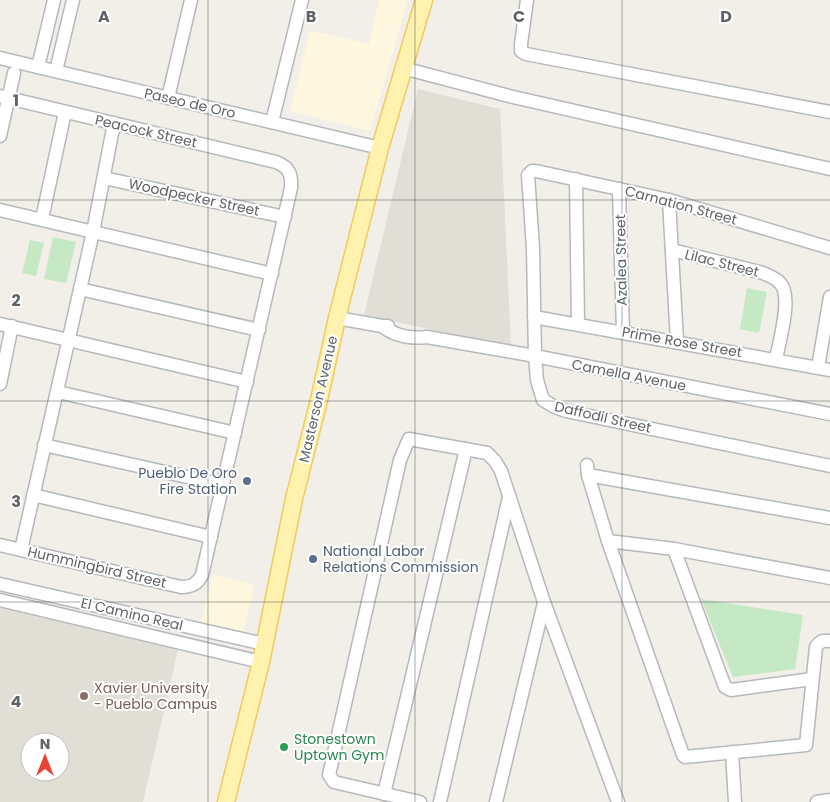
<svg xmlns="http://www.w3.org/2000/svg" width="830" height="802" font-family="Poppins,sans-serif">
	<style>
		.commercial { fill: #fef7e0 }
		.education { fill: #e1ded6; fill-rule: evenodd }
		.green { fill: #c5e8c5 }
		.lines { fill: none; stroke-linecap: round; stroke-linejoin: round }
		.minor-casing { stroke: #b5b8bc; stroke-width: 15 }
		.major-casing { stroke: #f2c960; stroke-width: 19 }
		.minor { stroke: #fff; stroke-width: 12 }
		.major { stroke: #fff2af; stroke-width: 16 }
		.grid { fill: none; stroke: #5f6368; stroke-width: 1; stroke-opacity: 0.55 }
		.service-dot { fill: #5c6f8a; stroke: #fff; stroke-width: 2 }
		.education-dot { fill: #8d6e63; stroke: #fff; stroke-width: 2 }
		.leisure-dot { fill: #2e9e5b; stroke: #fff; stroke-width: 2 }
		.labels { text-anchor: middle; stroke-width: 4; stroke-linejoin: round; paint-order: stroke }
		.street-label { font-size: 14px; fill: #5f6368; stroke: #fff }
		.service-label { font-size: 14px; fill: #4e5e75; stroke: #fff; text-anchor: end }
		.education-label { font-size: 14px; fill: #785e54; stroke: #fff; text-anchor: start }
		.leisure-label { font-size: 14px; fill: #27864d; stroke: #fff; text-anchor: start }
		.grid-label { font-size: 16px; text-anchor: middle; font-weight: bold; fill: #5f6368; stroke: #fff; stroke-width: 4; stroke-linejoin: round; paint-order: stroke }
	</style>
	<rect width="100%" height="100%" fill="#f1efe8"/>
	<!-- commercial -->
	<g class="commercial">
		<polygon points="379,0 408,0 370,131 290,111 310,30 369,44"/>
		<polygon points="213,574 255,585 243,631 201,623"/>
	</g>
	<!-- education -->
	<g class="education">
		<polygon points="418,89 500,109 511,347 364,315"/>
		<path d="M0,608L178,650L143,802H0ZM30,742H60V772H30Z"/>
	</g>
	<!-- green -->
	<g class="green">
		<polygon points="53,237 76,242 66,283 44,279"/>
		<polygon points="30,240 44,243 36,276 22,273"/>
		<polygon points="747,288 767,292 759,333 740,329"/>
		<polygon points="701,599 803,615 795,669 733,677"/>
	</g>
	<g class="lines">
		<defs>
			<g id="minor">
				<polyline points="527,0 521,44 521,51 526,54 830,112"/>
				<polyline points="0,58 380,148"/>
				<polyline points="38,67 54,0"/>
				<polyline points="403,68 509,96 830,169"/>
				<polyline points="56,71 73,0"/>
				<path d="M0,96L276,162C289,167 292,174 291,188L202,575C197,584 192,587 181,587L0,545"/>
				<polyline points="168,98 191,0"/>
				<polyline points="272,122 302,0"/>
				<polyline points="0,136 14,73"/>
				<polyline points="104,178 285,217"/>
				<polyline points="576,179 578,324"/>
				<polyline points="619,189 623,332"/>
				<polyline points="669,200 677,341"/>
				<polyline points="0,210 272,274"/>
				<polyline points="42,219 65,112"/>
				<polyline points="830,248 669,200 536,171 532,171 528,175 533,248 535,356 537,380 543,400 555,407 566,411 830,466"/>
				<path d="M672,250L763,273C769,276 776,278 780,283C793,296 779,342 776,359"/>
				<polyline points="80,289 259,330"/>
				<polyline points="534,317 830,370"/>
				<polyline points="337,318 382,326 388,326"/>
				<polyline points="0,324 247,382"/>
				<path d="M382,326C395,336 410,339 427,337L535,356L830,414"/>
				<polyline points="818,367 830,297"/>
				<polyline points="0,384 12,326"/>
				<polyline points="58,392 235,433"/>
				<polyline points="44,445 223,485"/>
				<path d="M587,465L588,475L608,541L683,755L685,757L806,745L816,647C820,641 823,640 830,641"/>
				<polyline points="588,475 830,518"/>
				<polyline points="33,495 211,537"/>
				<polyline points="608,541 674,549 830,578"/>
				<polyline points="674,549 725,687 731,690 812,679"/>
				<polyline points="21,550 93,232 114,123"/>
				<polyline points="0,584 264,644"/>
				<polyline points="0,600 261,662"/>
				<polyline points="732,752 735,802"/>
				<polyline points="384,794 466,449"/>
				<polyline points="420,802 334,782 329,775 400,460 409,439 487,453 495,461 501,471 544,602 618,802"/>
				<polyline points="440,802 509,497"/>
				<polyline points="496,802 544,603"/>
				<polyline points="817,802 830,800"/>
			</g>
			<polyline id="major" points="226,802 261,662 294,499 319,400 337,318 380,148 424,0"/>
		</defs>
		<!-- minor casing -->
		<use href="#minor" class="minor-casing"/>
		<!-- major casing -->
		<use href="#major" class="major-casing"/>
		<!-- minor -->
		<use href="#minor" class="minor"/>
		<!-- major -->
		<use href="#major" class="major"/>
	</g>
	<!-- grid -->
	<path class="grid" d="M208,0V802M415,0V802M622,0V802M0,200H830M0,401H830M0,602H830"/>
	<!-- markers -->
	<g class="service-dot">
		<circle cx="247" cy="481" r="5"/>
		<circle cx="313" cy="559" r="5"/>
	</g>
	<circle class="education-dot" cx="84" cy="696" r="5"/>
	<circle class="leisure-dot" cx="284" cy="747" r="5"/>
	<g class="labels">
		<!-- street labels -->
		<g class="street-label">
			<text transform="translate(190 103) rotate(13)" y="5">Paseo de Oro</text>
			<text transform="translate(146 131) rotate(13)" y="5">Peacock Street</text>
			<text transform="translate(194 197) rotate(12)" y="5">Woodpecker Street</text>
			<text transform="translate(681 205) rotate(15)" y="5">Carnation Street</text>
			<text transform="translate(621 260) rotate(-91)" y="5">Azalea Street</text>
			<text transform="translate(722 263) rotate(14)" y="5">Lilac Street</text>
			<text transform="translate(682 342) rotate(10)" y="5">Prime Rose Street</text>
			<text transform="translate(629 375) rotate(11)" y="5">Camella Avenue</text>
			<text transform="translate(318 399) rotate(-77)" y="5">Masterson Avenue</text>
			<text transform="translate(603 417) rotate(13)" y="5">Daffodil Street</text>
			<text transform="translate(97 567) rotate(13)" y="5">Hummingbird Street</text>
			<text transform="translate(132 614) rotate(13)" y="5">El Camino Real</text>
		</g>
		<!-- service labels -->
		<g class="service-label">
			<text x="237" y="478">Pueblo De Oro<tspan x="237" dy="16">Fire Station</tspan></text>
			<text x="323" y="556" text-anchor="start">National Labor<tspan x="323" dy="16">Relations Commission</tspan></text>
		</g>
		<!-- education labels -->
		<g class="education-label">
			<text x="94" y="693">Xavier University<tspan x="94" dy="16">- Pueblo Campus</tspan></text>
		</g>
		<!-- leisure labels -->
		<g class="leisure-label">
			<text x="294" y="744">Stonestown<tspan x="294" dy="16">Uptown Gym</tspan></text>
		</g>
	</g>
	<g class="grid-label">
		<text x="104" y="22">A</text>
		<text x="311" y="22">B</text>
		<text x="519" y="22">C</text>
		<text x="726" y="22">D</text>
		<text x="16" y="106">1</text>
		<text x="16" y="306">2</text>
		<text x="16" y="507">3</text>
		<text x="16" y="707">4</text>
	</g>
	<!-- north arrow -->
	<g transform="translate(45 757)"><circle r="24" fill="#ffffff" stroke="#bfc1c3"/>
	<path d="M0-4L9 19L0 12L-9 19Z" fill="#ea4335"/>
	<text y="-8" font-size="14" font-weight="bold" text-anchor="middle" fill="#5f6368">N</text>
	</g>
</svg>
